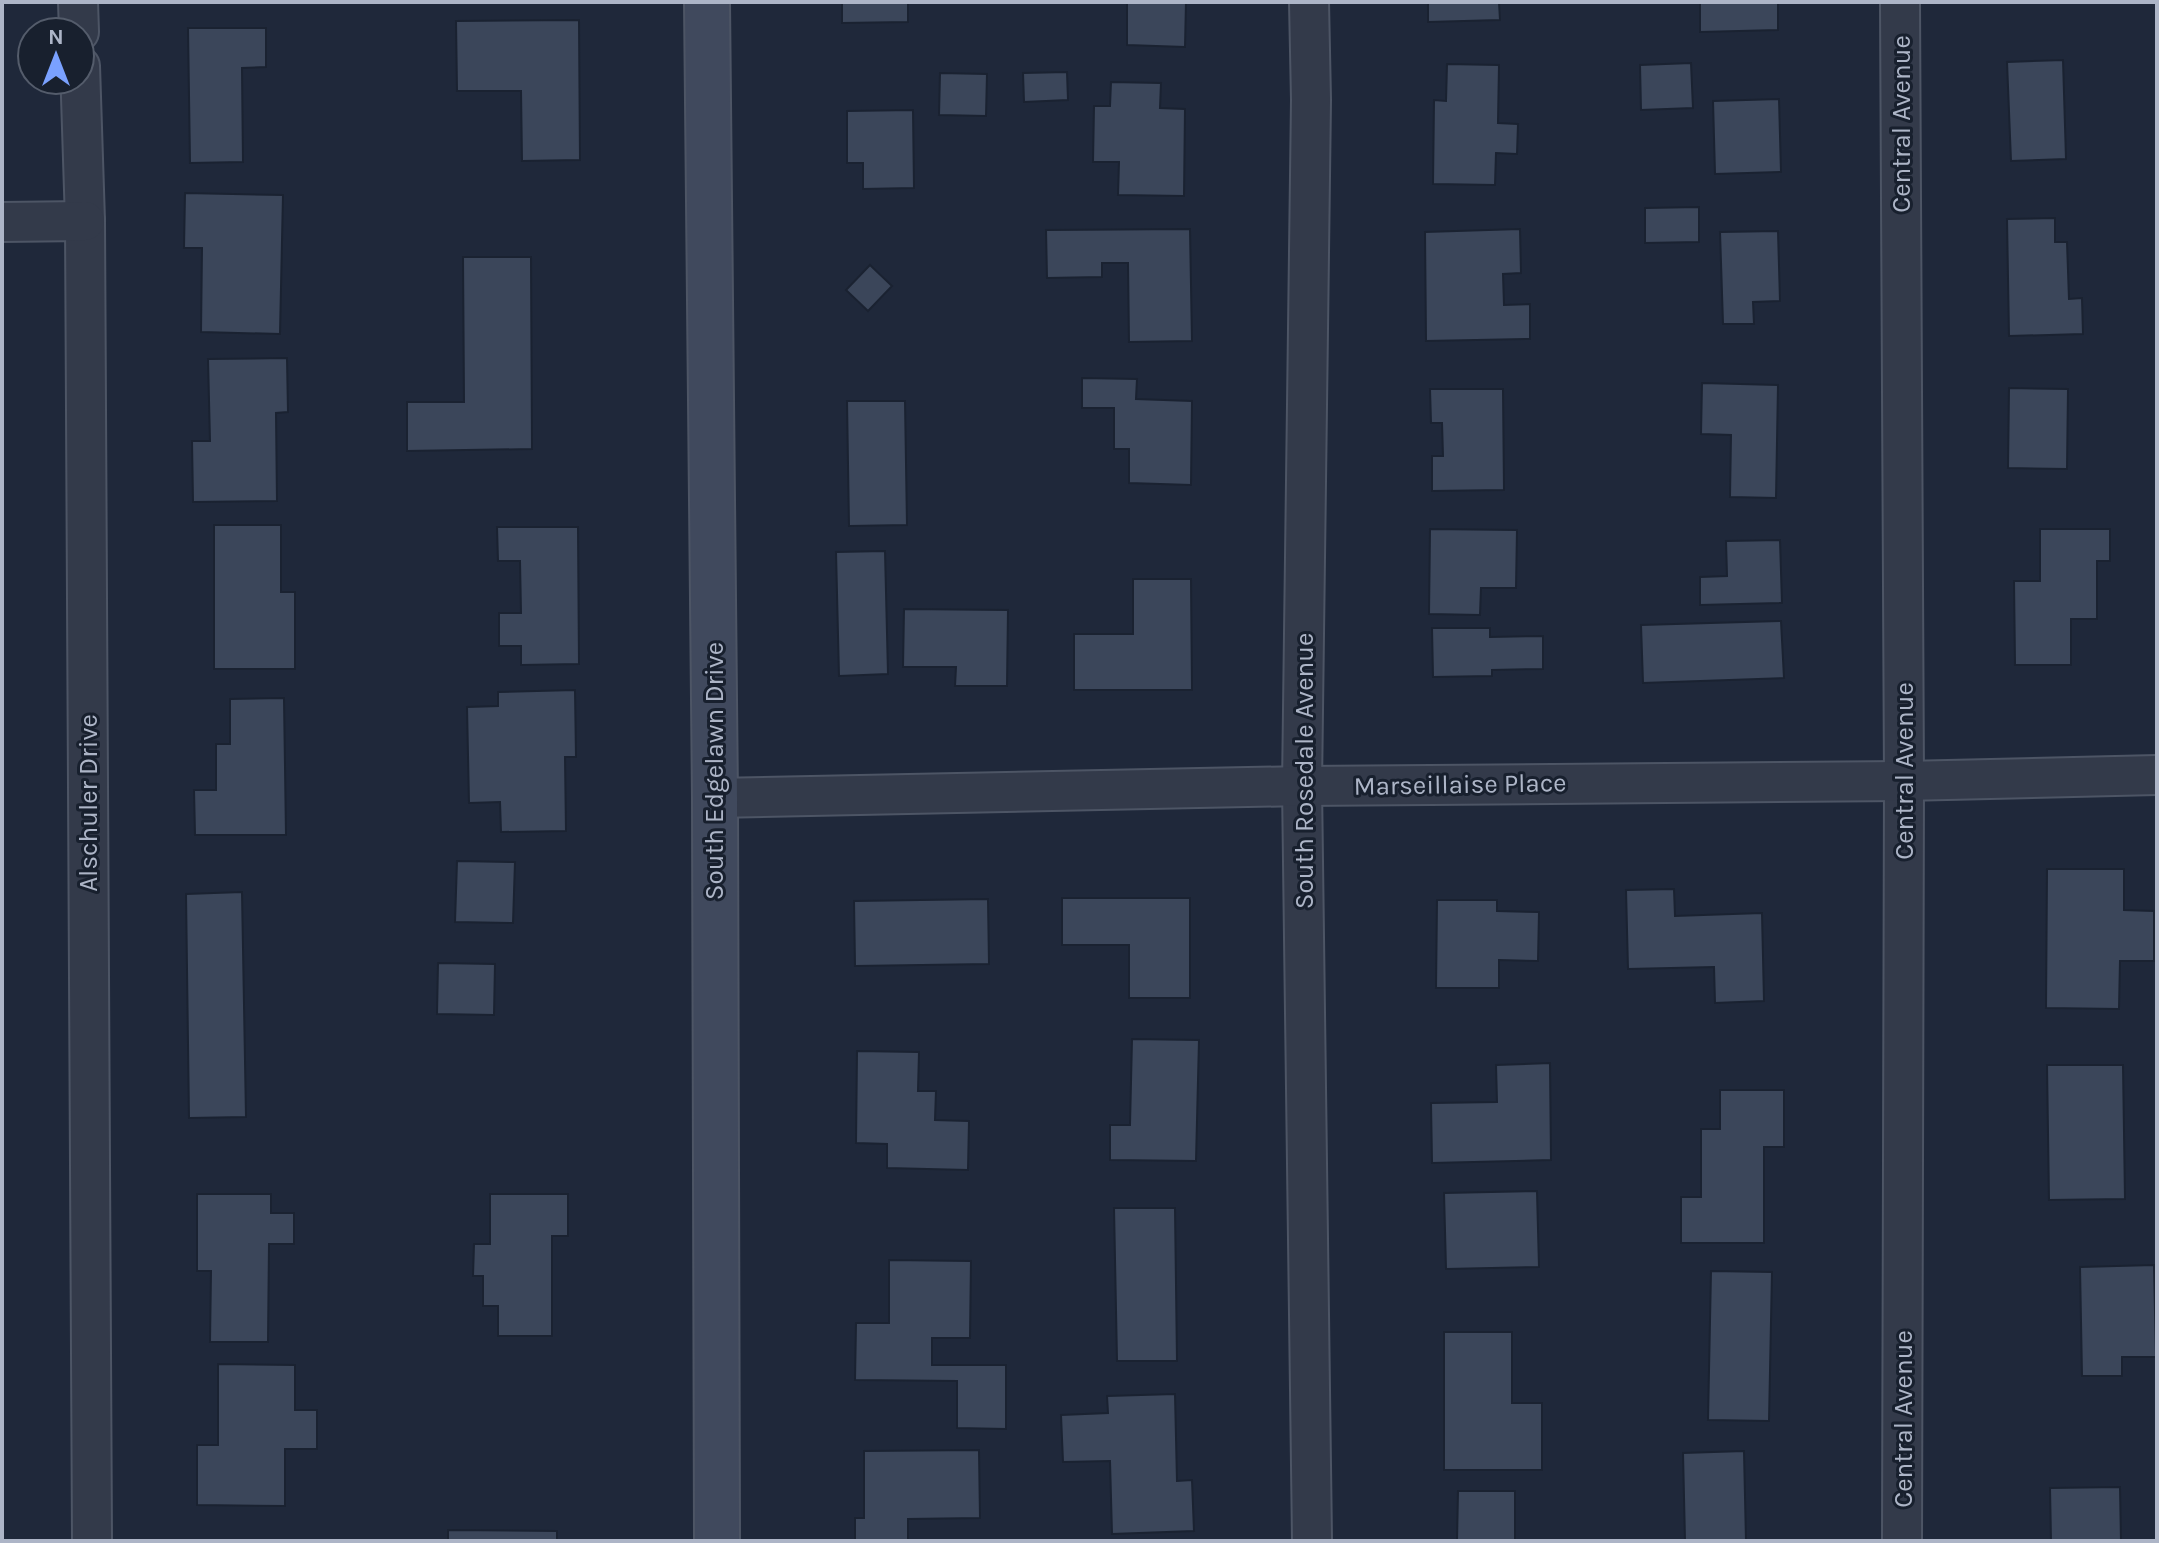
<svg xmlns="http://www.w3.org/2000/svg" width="2159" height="1543" font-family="Karla,sans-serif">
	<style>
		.building { fill: #3b465a; stroke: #1a2231; stroke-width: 2 }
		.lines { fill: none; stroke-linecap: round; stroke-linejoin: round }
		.street-casing { stroke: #4d5565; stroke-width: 42 }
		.secondary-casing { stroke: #4d5565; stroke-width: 48 }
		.street { stroke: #333a4a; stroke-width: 38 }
		.secondary { stroke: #40495d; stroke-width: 44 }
		.labels { text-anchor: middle; stroke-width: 6; stroke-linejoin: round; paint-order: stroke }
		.street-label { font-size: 26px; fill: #adb5c7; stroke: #18202e }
	</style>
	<rect width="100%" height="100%" fill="#1f283a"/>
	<!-- building -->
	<g class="building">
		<polygon points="842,2 908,2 908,22 842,23"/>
		<polygon points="1127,2 1186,2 1185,47 1127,45"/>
		<polygon points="1428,2 1499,2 1500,20 1428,22"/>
		<polygon points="1700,2 1778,2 1778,30 1700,32"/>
		<polygon points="579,20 580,160 522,161 521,91 457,91 456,21"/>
		<polygon points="188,28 266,28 266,67 242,68 243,162 190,163"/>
		<polygon points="2063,60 2066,159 2011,161 2007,62"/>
		<polygon points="1691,63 1693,108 1641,110 1640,65"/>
		<polygon points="1447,64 1499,65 1498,123 1518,124 1517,154 1496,153 1495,185 1433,184 1434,100 1446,101"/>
		<polygon points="1067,72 1068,100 1024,102 1023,73"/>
		<polygon points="940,73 987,74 986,116 939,115"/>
		<polygon points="1111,82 1161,83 1160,108 1185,109 1184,196 1118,195 1119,162 1093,162 1094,106 1110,106"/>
		<polygon points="1779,99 1781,172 1715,174 1713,101"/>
		<polygon points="913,110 914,188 863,189 863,163 847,163 847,111"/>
		<polygon points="185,193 283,195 280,334 201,332 202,248 184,248"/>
		<polygon points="1699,207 1699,242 1645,243 1645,208"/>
		<polygon points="2055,218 2055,242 2067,242 2069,299 2082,298 2083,334 2009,336 2007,219"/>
		<polygon points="1190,229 1192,341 1129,342 1128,263 1102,263 1102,277 1047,278 1046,230"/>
		<polygon points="1520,229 1521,273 1503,274 1504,305 1530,304 1530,339 1426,341 1425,232"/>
		<polygon points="1778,231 1780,301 1753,302 1754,324 1723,324 1720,232"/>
		<polygon points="463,257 531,257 532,449 407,451 407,402 464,402"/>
		<polygon points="870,265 892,286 868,311 846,290"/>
		<polygon points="287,358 288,412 276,413 277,501 193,502 192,441 210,441 208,359"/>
		<polygon points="1082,378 1137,379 1136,399 1192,401 1191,485 1129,483 1129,449 1114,449 1114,408 1082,408"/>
		<polygon points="1702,383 1778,385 1776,498 1730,497 1731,435 1701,434"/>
		<polygon points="2009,388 2068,389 2067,469 2008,468"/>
		<polygon points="1430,389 1503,389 1504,490 1432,491 1432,456 1443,456 1442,423 1431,423"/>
		<polygon points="847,401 905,401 907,525 849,526"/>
		<polygon points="214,525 281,525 281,592 295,592 295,669 214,669"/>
		<polygon points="497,527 578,527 579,664 521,665 521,646 499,646 499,613 521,613 520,561 498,561"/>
		<polygon points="1430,529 1517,530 1516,588 1481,588 1480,615 1429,614"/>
		<polygon points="2040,529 2110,529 2110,561 2097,561 2097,619 2071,619 2071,665 2015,665 2014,581 2040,581"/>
		<polygon points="1780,540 1782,603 1700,605 1700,577 1727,576 1726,541"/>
		<polygon points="885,551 888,674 839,676 836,552"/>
		<polygon points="1133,579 1191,579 1192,690 1074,690 1074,634 1133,634"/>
		<polygon points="904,609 1008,610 1007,686 955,686 956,667 903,667"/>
		<polygon points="1781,621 1784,678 1643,683 1641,625"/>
		<polygon points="1432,628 1490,628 1490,637 1543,636 1543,669 1492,670 1492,676 1433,677"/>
		<polygon points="575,690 576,757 565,757 566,831 501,832 500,802 469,803 467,707 498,706 498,692"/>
		<polygon points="284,698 286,835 195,835 194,790 216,790 216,744 230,744 230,699"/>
		<polygon points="457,861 515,862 513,923 455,922"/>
		<polygon points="2047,869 2124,869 2124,910 2154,911 2154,961 2120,961 2119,1009 2046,1008"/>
		<polygon points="1674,889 1675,916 1762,913 1764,1001 1715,1003 1714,967 1628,969 1626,890"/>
		<polygon points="242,892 246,1117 189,1118 186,894"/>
		<polygon points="1062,898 1190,898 1190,998 1129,998 1129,945 1062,945"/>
		<polygon points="988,899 989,964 855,966 854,901"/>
		<polygon points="1437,900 1497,900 1497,911 1539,912 1538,961 1499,960 1499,988 1436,988"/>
		<polygon points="438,963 495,964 494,1015 437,1014"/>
		<polygon points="1132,1039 1199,1040 1196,1161 1110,1160 1110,1125 1130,1125"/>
		<polygon points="857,1051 919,1052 918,1091 936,1091 935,1120 969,1121 968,1170 887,1168 887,1144 856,1143"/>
		<polygon points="1550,1063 1551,1160 1432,1163 1431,1103 1497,1102 1496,1065"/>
		<polygon points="2047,1065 2123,1065 2125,1199 2049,1200"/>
		<polygon points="1720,1090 1784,1090 1784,1147 1764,1147 1764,1243 1681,1243 1681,1197 1701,1197 1701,1129 1720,1129"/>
		<polygon points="1537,1191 1539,1267 1446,1269 1444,1193"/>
		<polygon points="197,1194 271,1194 271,1213 294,1213 294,1244 269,1244 268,1342 210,1342 211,1271 197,1271"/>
		<polygon points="490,1194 568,1194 568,1236 552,1236 552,1336 498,1336 498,1306 483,1306 483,1276 473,1276 474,1244 490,1244"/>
		<polygon points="1114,1208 1175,1208 1177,1361 1117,1361"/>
		<polygon points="889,1260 971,1261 970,1338 932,1338 932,1365 1006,1365 1006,1429 957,1428 957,1381 855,1380 856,1323 889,1323"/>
		<polygon points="2154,1265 2156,1357 2122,1357 2122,1376 2082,1376 2080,1267"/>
		<polygon points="1711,1271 1772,1272 1769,1421 1708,1420"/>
		<polygon points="1444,1332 1512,1332 1512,1403 1542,1403 1542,1470 1444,1470"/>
		<polygon points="218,1364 295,1365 295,1410 317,1410 317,1449 285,1449 285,1506 197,1505 197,1445 218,1445"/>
		<polygon points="1175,1394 1177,1481 1192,1480 1194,1531 1112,1534 1110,1461 1063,1462 1061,1415 1108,1413 1107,1396"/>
		<polygon points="979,1450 980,1518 908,1519 908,1541 855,1541 855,1518 864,1518 864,1451"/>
		<polygon points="1744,1451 1746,1541 1685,1541 1683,1453"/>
		<polygon points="2120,1487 2121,1541 2051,1541 2050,1488"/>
		<polygon points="1458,1491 1515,1491 1515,1541 1457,1541"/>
		<polygon points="448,1530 557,1531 557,1541 448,1541"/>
	</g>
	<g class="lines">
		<defs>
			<g id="street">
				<polyline points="78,2 79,32"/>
				<polyline points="1309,2 1311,100 1302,786 1312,1541"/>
				<polyline points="1900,2 1904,781 1902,1541"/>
				<polyline points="80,66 85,221 92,1541"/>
				<polyline points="2,222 85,221"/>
				<polyline points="715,798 1302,786 1904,781 2157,775"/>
			</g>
			<polyline id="secondary" points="707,2 715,798 717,1541"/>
		</defs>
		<!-- street casing -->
		<use href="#street" class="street-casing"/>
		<!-- secondary casing -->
		<use href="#secondary" class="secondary-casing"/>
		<!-- street -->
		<use href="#street" class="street"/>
		<!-- secondary -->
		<use href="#secondary" class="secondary"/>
	</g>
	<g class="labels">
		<!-- street labels -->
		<g class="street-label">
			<text transform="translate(1901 124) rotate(-90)" y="9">Central Avenue</text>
			<text transform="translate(714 771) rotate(-90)" y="9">South Edgelawn Drive</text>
			<text transform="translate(1304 771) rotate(-90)" y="9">South Rosedale Avenue</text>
			<text transform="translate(1904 771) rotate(-90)" y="9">Central Avenue</text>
			<text transform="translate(1460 784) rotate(-1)" y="9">Marseillaise Place</text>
			<text transform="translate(88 803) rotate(-90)" y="9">Alschuler Drive</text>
			<text transform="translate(1903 1419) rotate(-90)" y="9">Central Avenue</text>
		</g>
	</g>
	<!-- border -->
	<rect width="2159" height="1543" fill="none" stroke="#adb5c7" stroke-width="8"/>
	<!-- north arrow -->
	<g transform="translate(56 56)"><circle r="38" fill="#18202e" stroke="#545c6b" stroke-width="2"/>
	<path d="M0-6L14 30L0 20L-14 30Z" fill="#7aa1ff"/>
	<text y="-12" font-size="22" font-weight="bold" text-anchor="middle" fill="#adb5c7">N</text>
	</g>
</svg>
